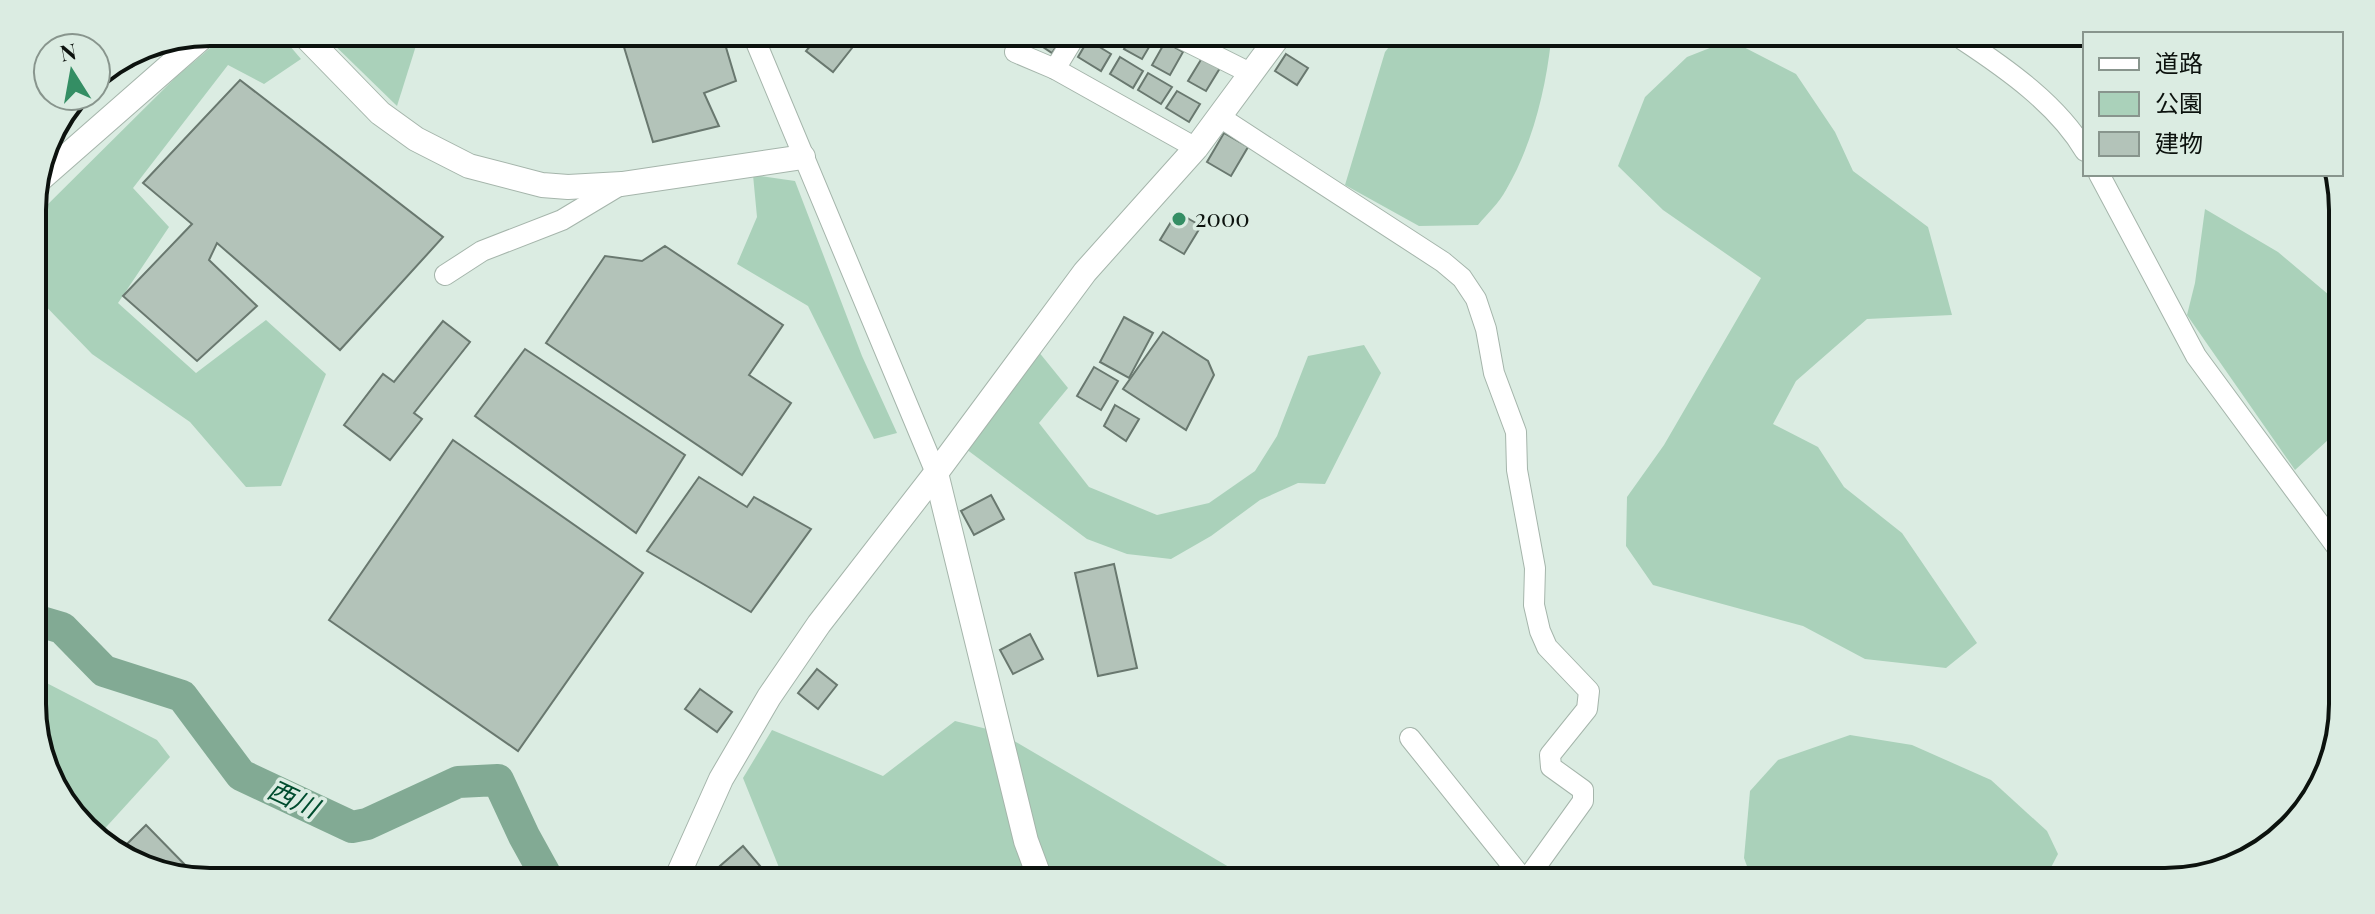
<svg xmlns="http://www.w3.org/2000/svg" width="2375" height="914" font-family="'Playfair Display','Noto Sans JP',serif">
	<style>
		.green { fill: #aad1ba }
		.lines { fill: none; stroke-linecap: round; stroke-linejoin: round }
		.river { stroke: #82aa94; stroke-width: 32 }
		.building { fill: #b3c3b9; stroke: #69786f; stroke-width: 2 }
		.minor-casing { stroke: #a5b5ab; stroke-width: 22 }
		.tertiary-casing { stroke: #a5b5ab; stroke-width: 26 }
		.minor { stroke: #fff; stroke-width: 20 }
		.tertiary { stroke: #fff; stroke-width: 24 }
		.poi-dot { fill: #348e64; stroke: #dbece2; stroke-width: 3 }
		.labels { text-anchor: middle; stroke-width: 7; stroke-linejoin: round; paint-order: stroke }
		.poi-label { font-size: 24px; fill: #0c120e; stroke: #dbece2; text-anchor: start }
		.water-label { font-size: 26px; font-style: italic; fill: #004c2e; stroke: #dbece2 }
		.rim { fill: none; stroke: #0c120e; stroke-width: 4 }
	</style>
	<rect width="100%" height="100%" fill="#dbece2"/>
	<!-- green -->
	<g class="green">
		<polygon points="229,32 278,32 301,59 264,84 228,65 133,188 169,227 118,303 196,373 266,320 326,374 281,486 246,487 190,422 92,354 33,293 33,219 176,77"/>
		<polygon points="322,33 420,33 397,106"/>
		<path d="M1396,38H1545L1551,41C1545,93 1532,145 1506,190C1499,203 1487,214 1478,225L1419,226L1345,185L1385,52Z"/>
		<polygon points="1730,40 1796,74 1835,132 1853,171 1928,227 1952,315 1867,319 1796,381 1773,424 1818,447 1844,487 1902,533 1977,643 1946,668 1865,659 1803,626 1653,585 1626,546 1627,497 1664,445 1761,278 1663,210 1618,166 1645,97 1687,57"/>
		<polygon points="753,175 795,181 862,356 897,433 874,439 808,306 737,264 757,217"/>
		<polygon points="2205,209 2278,252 2329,295 2339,323 2339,367 2328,440 2295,470 2187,315 2195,283"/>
		<polygon points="1364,345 1381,373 1325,484 1298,483 1260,500 1211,536 1171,559 1127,554 1087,539 966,449 1038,351 1068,388 1039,423 1089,487 1157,515 1209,503 1255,471 1277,436 1308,356"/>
		<polygon points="35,677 157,740 170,757 98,836 76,821 35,738"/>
		<polygon points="955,721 999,732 1246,877 782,875 743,778 772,730 883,776"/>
		<polygon points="1850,735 1912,745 1991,780 2047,831 2058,854 2044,881 1752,880 1744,858 1750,791 1778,760"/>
	</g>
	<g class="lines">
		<!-- river -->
		<polyline class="river" points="35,620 62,628 104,671 182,696 241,775 352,827 367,824 458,782 498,780 524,836 545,874"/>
	</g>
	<!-- building -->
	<g class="building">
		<polygon points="620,34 722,34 736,81 704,93 719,126 653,142"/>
		<polygon points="819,35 836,35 852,48 833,72 806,51"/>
		<polygon points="1033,36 1063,36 1052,53 1031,39"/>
		<polygon points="1131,36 1155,37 1142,59 1124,49"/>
		<polygon points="170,40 132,67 124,57 143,45"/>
		<polygon points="1088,40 1111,54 1101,71 1078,57"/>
		<polygon points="1165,42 1183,52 1170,75 1152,65"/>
		<polygon points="1286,54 1308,68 1297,85 1275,71"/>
		<polygon points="1120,57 1143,71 1133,88 1110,74"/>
		<polygon points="1202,58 1220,68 1206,91 1188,81"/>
		<polygon points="120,59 126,68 96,90 96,74"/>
		<polygon points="1148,73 1172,87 1161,104 1138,90"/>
		<polygon points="240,80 443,237 340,350 217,243 209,260 257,306 197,361 123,296 192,224 143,183"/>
		<polygon points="1177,91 1200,104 1189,122 1166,108"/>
		<polygon points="1224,133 1248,147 1231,176 1207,162"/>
		<polygon points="1177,212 1201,226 1184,254 1160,240"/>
		<polygon points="665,246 783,325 749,375 791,403 742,475 546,343 605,256 642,261"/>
		<polygon points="1124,317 1153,333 1129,378 1100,362"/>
		<polygon points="443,321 470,342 414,413 422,419 390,460 344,425 383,374 394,382"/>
		<polygon points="1163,332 1208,361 1214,375 1186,430 1123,389"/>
		<polygon points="525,349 685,455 636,533 475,416"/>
		<polygon points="1094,367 1118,381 1101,410 1077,396"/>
		<polygon points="1115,405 1139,419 1126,441 1104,426"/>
		<polygon points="453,440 643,573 518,751 329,620"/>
		<polygon points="699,477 747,507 754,497 811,529 751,612 647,551"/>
		<polygon points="991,495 1004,519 974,535 961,511"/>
		<polygon points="1114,564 1137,668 1098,676 1075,573"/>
		<polygon points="1030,634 1043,659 1013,674 1000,650"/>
		<polygon points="817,669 837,685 818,709 798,693"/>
		<polygon points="700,689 732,712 717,732 685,709"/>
		<polygon points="146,825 193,873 153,872 122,849"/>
		<polygon points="743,846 760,866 750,875 727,875 720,866"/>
	</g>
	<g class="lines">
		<defs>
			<g id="minor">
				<polyline points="753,35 936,473"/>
				<polyline points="1178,37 1250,73"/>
				<path d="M1963,40C2007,69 2058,105 2085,151"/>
				<polyline points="1015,52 1055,69 1196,148"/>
				<polyline points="1055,69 1075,36"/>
				<polyline points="1220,117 1443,262 1462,278 1476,299 1486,329 1494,373 1516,432 1517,470 1535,568 1534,605 1540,631 1547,647 1589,691 1587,709 1550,755 1551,767 1583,790 1583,801 1527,879"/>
				<polyline points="2099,174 2196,356 2336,546"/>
				<polyline points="445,275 482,251 562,220 622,184"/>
				<polyline points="1410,738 1523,879"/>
			</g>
			<g id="tertiary">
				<polyline points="301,32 380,113 416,139 469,166 542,185 568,187 622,184 803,157"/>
				<polyline points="37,182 207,33"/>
				<polyline points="936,473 1026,841 1039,876"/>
				<polyline points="678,875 721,779 769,697 819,624 936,473 1085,272 1196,148 1278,37"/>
			</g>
		</defs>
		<!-- minor casing -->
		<use href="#minor" class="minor-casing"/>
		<!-- tertiary casing -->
		<use href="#tertiary" class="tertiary-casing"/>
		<!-- minor -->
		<use href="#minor" class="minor"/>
		<!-- tertiary -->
		<use href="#tertiary" class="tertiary"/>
	</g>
	<!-- markers -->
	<circle class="poi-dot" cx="1179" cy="219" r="8"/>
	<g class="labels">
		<!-- poi labels -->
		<g class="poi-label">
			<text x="1195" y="227">2000</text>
		</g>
		<!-- water labels -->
		<g class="water-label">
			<text transform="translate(293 799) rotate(25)" y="9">西川</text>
		</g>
	</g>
	<!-- crop -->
	<path d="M0 0H2375V914H0ZM210 46H2165A164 164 0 0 1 2329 210V704A164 164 0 0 1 2165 868H210A164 164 0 0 1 46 704V210A164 164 0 0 1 210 46Z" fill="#dbece2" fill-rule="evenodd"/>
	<path class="rim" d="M210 46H2165A164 164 0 0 1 2329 210V704A164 164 0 0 1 2165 868H210A164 164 0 0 1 46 704V210A164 164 0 0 1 210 46Z"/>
	<!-- legend -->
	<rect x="2083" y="32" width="260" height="144" fill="#dbece2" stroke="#88958d" stroke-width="2"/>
	<rect x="2099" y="58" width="40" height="12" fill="#ffffff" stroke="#88958d" stroke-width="2"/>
	<text x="2155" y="72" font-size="24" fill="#0c120e">道路</text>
	<rect x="2099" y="92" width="40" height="24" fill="#aad1ba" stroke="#88958d" stroke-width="2"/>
	<text x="2155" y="112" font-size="24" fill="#0c120e">公園</text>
	<rect x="2099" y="132" width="40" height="24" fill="#b3c3b9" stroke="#88958d" stroke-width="2"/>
	<text x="2155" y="152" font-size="24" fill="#0c120e">建物</text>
	<!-- north arrow -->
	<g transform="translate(72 72) rotate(349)"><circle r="38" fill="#dbece2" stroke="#88958d" stroke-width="2"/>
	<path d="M0-6L14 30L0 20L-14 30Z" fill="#348e64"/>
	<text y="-12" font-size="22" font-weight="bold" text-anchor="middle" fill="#0c120e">N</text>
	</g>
</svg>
